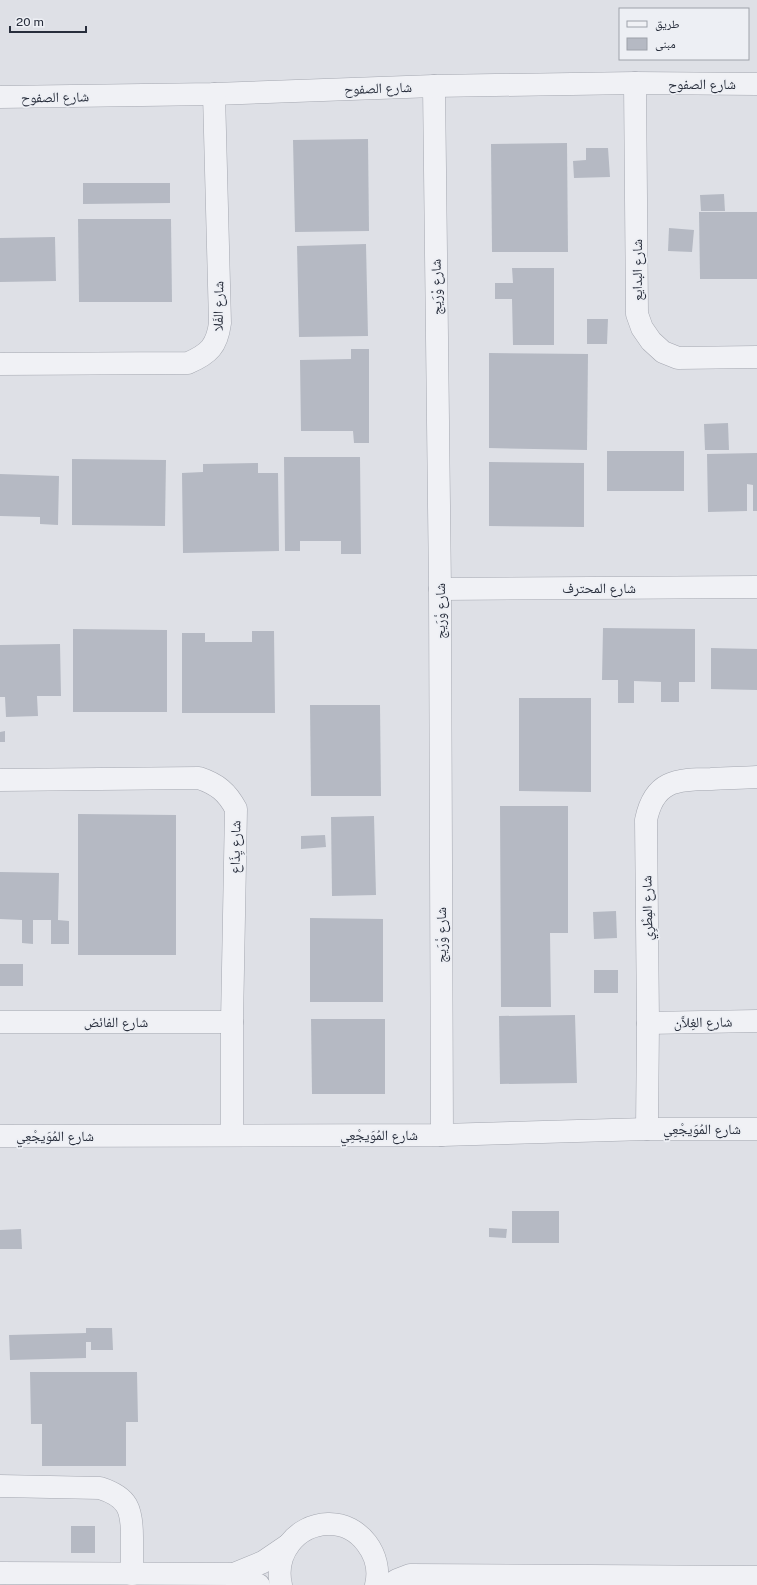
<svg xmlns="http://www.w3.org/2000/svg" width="757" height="1585" font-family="'Public Sans','Noto Naskh Arabic',sans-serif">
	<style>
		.building { fill: #b5b9c3 }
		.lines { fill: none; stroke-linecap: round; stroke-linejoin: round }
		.street-casing { stroke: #a4a7b0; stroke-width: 23 }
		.street { stroke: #f0f1f5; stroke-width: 22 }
		.labels { text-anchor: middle; stroke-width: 3.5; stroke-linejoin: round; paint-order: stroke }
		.street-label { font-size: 14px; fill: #282e3c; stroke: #edeff4 }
	</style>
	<rect width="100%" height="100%" fill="#dee0e6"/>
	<!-- building -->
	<g class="building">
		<polygon points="368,139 369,231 295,232 293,140"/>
		<polygon points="567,143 568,252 492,252 491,144"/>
		<polygon points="586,148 608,148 610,177 574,178 573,161 586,160"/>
		<polygon points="83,183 170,183 170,203 83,204"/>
		<polygon points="724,194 725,211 701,211 700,195"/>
		<polygon points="699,212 757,212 757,279 700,279"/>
		<polygon points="78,219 171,219 172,302 79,302"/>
		<polygon points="669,228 694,230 692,252 668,251"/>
		<polygon points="55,237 56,281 0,282 0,238"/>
		<polygon points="366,244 368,336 299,337 297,246"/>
		<polygon points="512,268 554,268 554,345 513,345 512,299 495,299 495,283 513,283"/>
		<polygon points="587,319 608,319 607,344 587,344"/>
		<polygon points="351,349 369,349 369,443 354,443 353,431 301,431 300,360 351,359"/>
		<polygon points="489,353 588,354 587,450 489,448"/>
		<polygon points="728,423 729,450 705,450 704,424"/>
		<rect x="607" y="451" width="77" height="40"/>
		<polygon points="757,453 757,511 753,511 753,485 747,484 747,511 708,512 707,454"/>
		<polygon points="284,457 360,457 361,554 341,554 341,541 300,541 300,551 285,551"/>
		<polygon points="72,459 166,460 165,526 72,525"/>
		<polygon points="489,462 584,463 584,527 489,526"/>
		<polygon points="258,463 258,473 278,473 279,551 183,553 182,473 203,472 203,464"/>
		<polygon points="0,474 59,476 58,525 40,524 40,517 0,516"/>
		<polygon points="603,628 695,629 695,682 679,682 679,702 661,702 661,682 634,681 634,703 618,703 618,680 602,680"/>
		<polygon points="73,629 167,630 167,712 73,712"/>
		<polygon points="252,631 274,631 275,713 182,713 182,633 205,633 205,642 252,642"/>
		<polygon points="60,644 61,696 37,696 38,716 6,717 5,697 0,697 0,645"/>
		<polygon points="711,648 757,649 757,690 711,689"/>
		<polygon points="519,698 591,698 591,792 519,791"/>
		<polygon points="310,705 380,705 381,796 311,796"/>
		<polygon points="5,731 5,742 0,742 0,732"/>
		<polygon points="500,806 568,806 568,933 550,933 551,1007 501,1007"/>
		<polygon points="78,814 176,815 176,955 78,955"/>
		<polygon points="374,816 376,895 332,896 331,817"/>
		<polygon points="325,835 326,847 301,849 301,836"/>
		<polygon points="0,872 59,873 58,920 69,921 69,944 51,944 51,920 33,920 33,944 22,943 22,920 0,919"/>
		<polygon points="616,911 617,938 594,939 593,912"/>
		<polygon points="310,918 383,919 383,1002 310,1002"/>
		<rect x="0" y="964" width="23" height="22"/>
		<rect x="594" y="970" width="24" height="23"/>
		<polygon points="575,1015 577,1083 500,1084 499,1016"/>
		<polygon points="311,1019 385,1019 385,1094 312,1094"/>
		<rect x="512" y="1211" width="47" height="32"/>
		<polygon points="489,1228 507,1229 506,1238 489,1237"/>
		<polygon points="21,1229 22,1249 0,1249 0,1230"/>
		<polygon points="86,1328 112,1328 113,1350 91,1350 91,1342 86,1342 86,1358 10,1360 9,1335 86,1333"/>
		<polygon points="30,1372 137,1372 138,1422 126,1422 126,1466 42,1466 42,1424 31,1424"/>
		<rect x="71" y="1526" width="24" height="27"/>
	</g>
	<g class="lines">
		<defs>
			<g id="street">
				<polyline points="635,83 637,314 642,328 651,341 663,352 678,358 757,357"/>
				<polyline points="434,86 440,589 442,1135"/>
				<polyline points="0,97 214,94 434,86 635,83 757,84"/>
				<path d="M0,364L188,363C209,354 217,346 220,323L214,94"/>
				<polyline points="440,589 757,587"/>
				<path d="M0,780L199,778C217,784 227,792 236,809L232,1022V1135"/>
				<polyline points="0,1022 232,1022"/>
				<polyline points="648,1023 757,1021"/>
				<path d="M647,1129L648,1023L646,820C654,781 676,779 711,779C726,778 742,778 757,777"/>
				<polyline points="0,1136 442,1135 647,1129 757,1129"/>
				<path d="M0,1486L100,1488C128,1497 132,1509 132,1537C132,1549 132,1561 132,1574"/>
				<polyline points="0,1573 234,1574 263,1562 288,1545"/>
				<polyline points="234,1574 259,1585"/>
				<path d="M281,1585C274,1554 296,1525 328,1524C360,1523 383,1556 376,1585"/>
				<polyline points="389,1585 397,1580 410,1575 757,1577"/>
			</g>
		</defs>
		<!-- street casing -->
		<use href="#street" class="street-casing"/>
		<!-- street -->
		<use href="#street" class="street"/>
	</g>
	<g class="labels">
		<!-- street labels -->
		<g class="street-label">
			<text x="702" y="89">شارع الصفوح</text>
			<text transform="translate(378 88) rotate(-2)" y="5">شارع الصفوح</text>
			<text transform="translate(55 97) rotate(-1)" y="5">شارع الصفوح</text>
			<text transform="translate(637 270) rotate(-90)" y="5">شارع البدايع</text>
			<text transform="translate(436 287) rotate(-91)" y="5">شارع وْرَيج</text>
			<text transform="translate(218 306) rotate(-89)" y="5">شارع الفَلا</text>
			<text x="599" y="593">شارع المحترف</text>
			<text transform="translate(440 611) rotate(-90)" y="5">شارع وْرَيج</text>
			<text transform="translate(235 847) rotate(-89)" y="5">شارع يِذَاع</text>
			<text transform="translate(647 908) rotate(-91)" y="5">شارع المِطْرِي</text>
			<text transform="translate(441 935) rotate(-90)" y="5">شارع وْرَيج</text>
			<text x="116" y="1027">شارع الفائض</text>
			<text transform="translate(703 1022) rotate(-1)" y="5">شارع الغِلاَّن</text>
			<text x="702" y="1134">شارع المُوَيجْعِي</text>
			<text x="379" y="1140">شارع المُوَيجْعِي</text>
			<text x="55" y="1141">شارع المُوَيجْعِي</text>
		</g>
	</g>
	<!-- legend -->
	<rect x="619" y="8" width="130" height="52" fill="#edeff4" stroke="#9ea2aa"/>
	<rect x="627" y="21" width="20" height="6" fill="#f0f1f5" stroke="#9ea2aa"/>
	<text x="655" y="28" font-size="12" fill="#282e3c">طريق</text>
	<rect x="627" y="38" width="20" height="12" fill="#b5b9c3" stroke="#9ea2aa"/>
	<text x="655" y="48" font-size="12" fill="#282e3c">مبنى</text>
	<!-- scale -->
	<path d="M10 26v6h76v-6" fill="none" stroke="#282e3c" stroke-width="2"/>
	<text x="16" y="26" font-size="12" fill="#282e3c" stroke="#edeff4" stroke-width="3" paint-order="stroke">20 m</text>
</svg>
